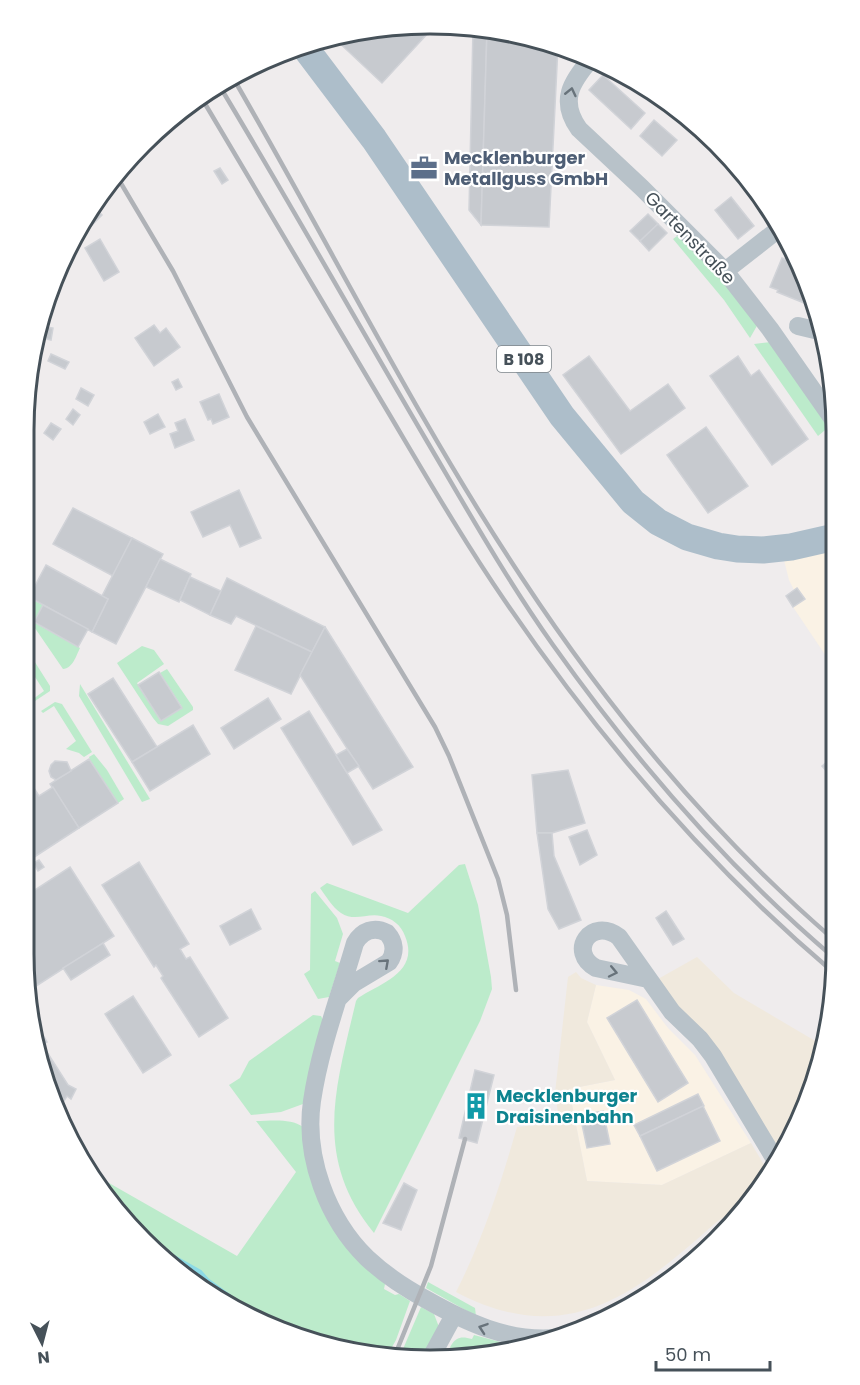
<svg xmlns="http://www.w3.org/2000/svg" width="860" height="1385" font-family="Poppins,sans-serif">
	<style>
		.commercial { fill: #faf2e5 }
		.green { fill: #bcebcb }
		.sand { fill: #f0e9dd }
		.lines { fill: none; stroke-linecap: round; stroke-linejoin: round }
		.stream { stroke: #8cdae6; stroke-width: 4.5 }
		.building { fill: #c7cacf; stroke: #d1d3d8; stroke-width: 1.5 }
		.minor { stroke: #b8c2c9; stroke-width: 18 }
		.primary { stroke: #adbeca; stroke-width: 27 }
		.rail { stroke: #afb2b7; stroke-width: 4.5 }
		.oneway { stroke: #68737b }
		.labels { text-anchor: middle; stroke-width: 4.5; stroke-linejoin: round; paint-order: stroke }
		.shield { fill: #fff; stroke: #7e858b; stroke-width: 1.5 }
		.shield-label { font-size: 16px; font-weight: bold; fill: #465159 }
		.service-label { font-size: 18px; font-weight: bold; fill: #4e5e75; stroke: #fff; text-anchor: start }
		.street-label { font-size: 18px; fill: #465159; stroke: #fff }
		.culture-label { font-size: 18px; font-weight: bold; fill: #0d838f; stroke: #fff; text-anchor: start }
		.rim { fill: none; stroke: #465159; stroke-width: 3 }
	</style>
	<rect width="100%" height="100%" fill="#efeced"/>
	<!-- commercial -->
	<g class="commercial">
		<polygon points="835,546 834,668 793,607 805,599 797,588 794,590 789,580 784,560"/>
		<polygon points="596,985 629,990 646,999 668,1028 695,1055 751,1143 662,1185 587,1181 569,1089 615,1080 587,1022"/>
	</g>
	<!-- green -->
	<g class="green">
		<polygon points="681,233 719,276 758,324 750,338 724,300 673,239"/>
		<polygon points="771,342 830,426 818,436 754,344"/>
		<path d="M26,586L33,589L29,598L43,605L35,623L80,648C76,656 73,668 63,669L26,615Z"/>
		<polygon points="142,646 154,650 164,664 137,683 161,721 182,707 160,673 167,669 193,707 193,710 168,726 158,724 153,718 117,663"/>
		<polygon points="26,648 50,686 50,691 35,701 33,699 44,691 26,663"/>
		<polygon points="80,684 150,799 142,802 79,696"/>
		<polygon points="55,702 62,704 92,752 84,757 79,753 66,749 76,741 54,706 43,713 41,711"/>
		<polygon points="94,754 107,770 124,799 118,803 90,760 89,757"/>
		<path d="M465,864L478,905L491,977L492,989L480,1021L374,1233C312,1157 336,1087 356,1001L358,998C381,983 420,972 405,936C401,925 392,918 381,916C367,913 354,922 341,913C332,907 326,896 320,888L327,883L408,913L459,865Z"/>
		<polygon points="315,891 337,918 343,934 335,961 340,963 329,997 318,999 304,974 310,970 311,894"/>
		<polygon points="313,1015 321,1016 323,1020 303,1104 281,1112 251,1115 229,1085 240,1078 249,1061"/>
		<path d="M256,1121C271,1121 291,1118 303,1127L308,1168L385,1284L384,1289L395,1295L399,1294L410,1301L396,1340L388,1354L299,1339L236,1305L164,1257L93,1181L88,1171L237,1256L296,1172Z"/>
		<polygon points="428,1282 475,1308 476,1316 426,1288"/>
		<polygon points="421,1307 434,1314 439,1327 423,1360 400,1356"/>
		<path d="M474,1335L520,1347L522,1349L444,1359C452,1345 453,1333 472,1339Z"/>
	</g>
	<!-- sand -->
	<g class="sand">
		<polygon points="697,957 734,993 822,1045 805,1110 781,1153 658,979"/>
		<path d="M576,972L581,978L596,985L587,1022L615,1080L569,1089L587,1181L662,1185L751,1143L769,1173C765,1180 761,1191 755,1196C742,1207 726,1214 713,1225C633,1297 564,1349 456,1292C483,1239 501,1183 517,1127L546,1124L559,1120L555,1093L568,977Z"/>
	</g>
	<g class="lines">
		<!-- stream -->
		<polyline class="stream" points="154,1246 200,1272 207,1280 256,1316"/>
	</g>
	<!-- building -->
	<g class="building">
		<polygon points="423,26 429,32 382,83 334,38 377,27"/>
		<polygon points="473,28 487,30 481,225 469,210"/>
		<polygon points="487,30 535,38 558,46 549,227 481,225"/>
		<polygon points="603,75 645,113 631,129 589,90"/>
		<polygon points="654,120 677,140 662,156 640,136"/>
		<polygon points="425,162 433,172 424,179 416,168"/>
		<polygon points="425,163 429,168 422,173 418,168"/>
		<polygon points="220,168 228,180 222,184 214,171"/>
		<polygon points="731,197 754,226 738,239 715,210"/>
		<polygon points="94,207 102,215 81,236 79,234"/>
		<polygon points="648,214 658,224 640,241 630,231"/>
		<polygon points="658,224 667,233 649,251 640,241"/>
		<polygon points="100,239 119,272 104,281 85,248"/>
		<polygon points="782,258 799,265 816,308 777,292 778,290 770,287"/>
		<polygon points="154,325 160,333 166,328 180,347 154,366 135,338"/>
		<polygon points="41,326 53,328 51,340 38,337"/>
		<polygon points="51,354 69,362 65,369 48,361"/>
		<polygon points="589,356 630,411 668,384 685,408 621,454 563,375"/>
		<polygon points="738,356 751,376 759,370 808,439 772,465 710,376"/>
		<polygon points="178,379 182,387 176,390 172,382"/>
		<polygon points="81,388 94,395 88,406 76,399"/>
		<polygon points="219,394 229,417 213,424 211,419 208,420 200,402"/>
		<polygon points="73,409 80,415 73,425 66,419"/>
		<polygon points="158,414 165,427 150,434 144,422"/>
		<polygon points="185,419 194,440 175,448 170,434 178,431 175,423"/>
		<polygon points="51,423 61,429 53,440 44,433"/>
		<polygon points="706,427 748,486 708,513 667,455"/>
		<polygon points="239,490 261,538 240,547 230,525 203,537 191,512"/>
		<polygon points="73,508 132,538 113,576 53,544"/>
		<polygon points="132,538 163,554 116,644 92,632 108,599 102,596"/>
		<polygon points="160,559 191,574 179,602 146,587"/>
		<polygon points="46,565 108,599 92,632 29,597"/>
		<polygon points="190,577 221,591 210,615 180,600"/>
		<polygon points="227,578 325,627 312,652 236,616 231,624 210,615"/>
		<polygon points="797,588 805,599 793,607 786,596"/>
		<polygon points="43,605 88,629 78,647 34,622"/>
		<polygon points="256,626 312,652 291,694 235,670"/>
		<polygon points="325,627 413,767 373,789 300,675"/>
		<polygon points="159,672 182,708 161,721 138,685"/>
		<polygon points="113,678 157,747 132,762 88,694"/>
		<polygon points="268,698 281,719 234,749 221,728"/>
		<polygon points="309,711 382,830 353,845 281,728"/>
		<polygon points="193,725 210,754 150,791 132,762"/>
		<polygon points="347,749 359,766 347,773 336,755"/>
		<polygon points="834,756 834,780 822,766"/>
		<polygon points="89,759 118,803 79,828 50,784"/>
		<polygon points="55,761 67,762 71,771 56,780 51,777 49,771 51,765"/>
		<polygon points="568,770 585,823 552,833 537,833 532,775"/>
		<polygon points="25,774 39,796 53,787 79,828 25,863"/>
		<polygon points="587,830 597,855 580,865 569,837"/>
		<polygon points="537,833 552,833 554,856 581,920 559,929 548,909"/>
		<polygon points="39,860 44,867 38,871 33,863"/>
		<polygon points="139,862 189,944 180,949 186,959 190,957 228,1018 199,1037 161,978 163,976 156,965 154,967 102,885"/>
		<polygon points="70,867 114,936 30,990 24,955 24,874 35,890"/>
		<polygon points="251,909 261,929 230,945 220,926"/>
		<polygon points="666,911 684,939 673,945 656,918"/>
		<polygon points="103,943 110,955 71,980 63,968"/>
		<polygon points="133,996 171,1055 143,1073 105,1014"/>
		<polygon points="637,1000 688,1083 658,1102 607,1018"/>
		<polygon points="42,1033 47,1042 42,1045 37,1036"/>
		<polygon points="38,1038 68,1085 76,1089 71,1099 67,1096 64,1101 50,1095 45,1085"/>
		<polygon points="475,1070 494,1075 477,1143 459,1138"/>
		<polygon points="698,1094 704,1106 640,1136 634,1125"/>
		<polygon points="703,1106 720,1141 657,1171 640,1136"/>
		<polygon points="603,1111 610,1144 587,1148 580,1115"/>
		<polygon points="404,1183 417,1190 401,1230 383,1223"/>
	</g>
	<g class="lines">
		<!-- minor -->
		<g class="minor">
			<path d="M591,59C571,82 559,101 579,129L642,188L725,271L770,329L835,422"/>
			<polyline points="725,271 780,228"/>
			<polyline points="798,326 823,332"/>
			<path d="M648,979L596,968C567,952 591,916 619,937L672,1012L700,1039L713,1056L776,1161"/>
			<path d="M339,998L354,983L389,962C396,952 395,942 387,933C374,926 362,931 355,943C340,995 320,1047 312,1101C304,1156 327,1219 367,1258C385,1275 405,1288 427,1300C466,1322 508,1342 555,1338"/>
			<polyline points="429,1361 454,1315"/>
		</g>
		<!-- primary -->
		<polyline class="primary" points="303,45 374,139 562,416 633,502 658,522 687,537 718,546 737,549 763,550 791,547 835,537"/>
		<!-- rail -->
		<g class="rail">
			<path d="M232,76C329,243 415,417 522,578C609,710 713,835 833,939"/>
			<path d="M219,85C290,203 358,324 428,443C468,511 507,580 553,645C634,759 726,866 833,957"/>
			<path d="M201,97C261,199 321,301 382,402C422,469 461,537 505,601C598,737 707,865 833,972"/>
			<polyline points="116,175 173,271 247,417 435,727 449,756 498,879 507,915 516,990"/>
			<polyline points="395,1355 431,1266 465,1139"/>
		</g>
	</g>
	<!-- one-way arrows -->
	<defs><path id="oneway-chevron" d="M-2-3.5L2.5 0L-2 3.5" fill="none" stroke-width="1.6" stroke-linecap="round" stroke-linejoin="round" transform="scale(1.5)"/></defs>
	<g class="oneway">
		<use href="#oneway-chevron" transform="translate(571 92) rotate(-77)"/>
		<use href="#oneway-chevron" transform="translate(385 963) rotate(-42)"/>
		<use href="#oneway-chevron" transform="translate(613 972) rotate(12)"/>
		<use href="#oneway-chevron" transform="translate(483 1328) rotate(-161)"/>
	</g>
	<!-- icons -->
	<defs>
		<symbol id="office-bare" viewBox="-9 -9 18 18"><path d="M-6-3h4V-5.5h4V-3h4V5H-6ZM-1-4.5V-3h2v-1.5ZM-6 0V1H6V0Z" fill="#5c6f8a" stroke="#fff" stroke-width="2.5" paint-order="stroke"/></symbol>
		<symbol id="building-bare" viewBox="-9 -9 18 18"><path d="M-4-6H4V6H1V3H-1V6H-4ZM-2.5-4.3h1.7v1.8h-1.7ZM.8-4.3h1.7v1.8H.8ZM-2.5-1h1.7V.8h-1.7ZM.8-1h1.7V.8H.8Z" fill="#0f9aa8" stroke="#fff" stroke-width="2.5" paint-order="stroke"/></symbol>
	</defs>
	<g fill-rule="evenodd">
		<use href="#office-bare" x="405" y="149" width="38" height="38"/>
		<use href="#building-bare" x="457" y="1087" width="38" height="38"/>
	</g>
	<g class="labels">
		<!-- shield labels -->
		<rect class="shield" x="497" y="346" width="54" height="26" rx="4.5"/>
		<g class="shield-label">
			<text x="524" y="365">B 108</text>
		</g>
		<!-- service labels -->
		<g class="service-label">
			<text x="444" y="164">Mecklenburger<tspan x="444" dy="21">Metallguss GmbH</tspan></text>
		</g>
		<!-- street labels -->
		<g class="street-label">
			<text transform="translate(690 238) rotate(46)" y="6">Gartenstraße</text>
		</g>
		<!-- culture labels -->
		<g class="culture-label">
			<text x="496" y="1102">Mecklenburger<tspan x="496" dy="21">Draisinenbahn</tspan></text>
		</g>
	</g>
	<!-- crop -->
	<path d="M0 0H860V1385H0ZM430 34H430A396 396 0 0 1 826 430V954A396 396 0 0 1 430 1350H430A396 396 0 0 1 34 954V430A396 396 0 0 1 430 34Z" fill="#fff" fill-rule="evenodd"/>
	<path class="rim" d="M430 34H430A396 396 0 0 1 826 430V954A396 396 0 0 1 430 1350H430A396 396 0 0 1 34 954V430A396 396 0 0 1 430 34Z"/>
	<!-- north arrow -->
	<g transform="translate(42 1343) rotate(174)" stroke="#ffffff" stroke-width="4.5" paint-order="stroke">
	<path d="M0-4.5L10 22L0 15L-10 22Z" fill="#465159"/>
	<text y="-9" font-size="16" font-weight="bold" text-anchor="middle" fill="#465159">N</text>
	</g>
	<!-- scale -->
	<path d="M656 1361v9h114v-9" fill="none" stroke="#465159" stroke-width="3"/>
	<text x="665" y="1361" font-size="18" fill="#465159" stroke="#ffffff" stroke-width="4.5" paint-order="stroke">50 m</text>
</svg>
